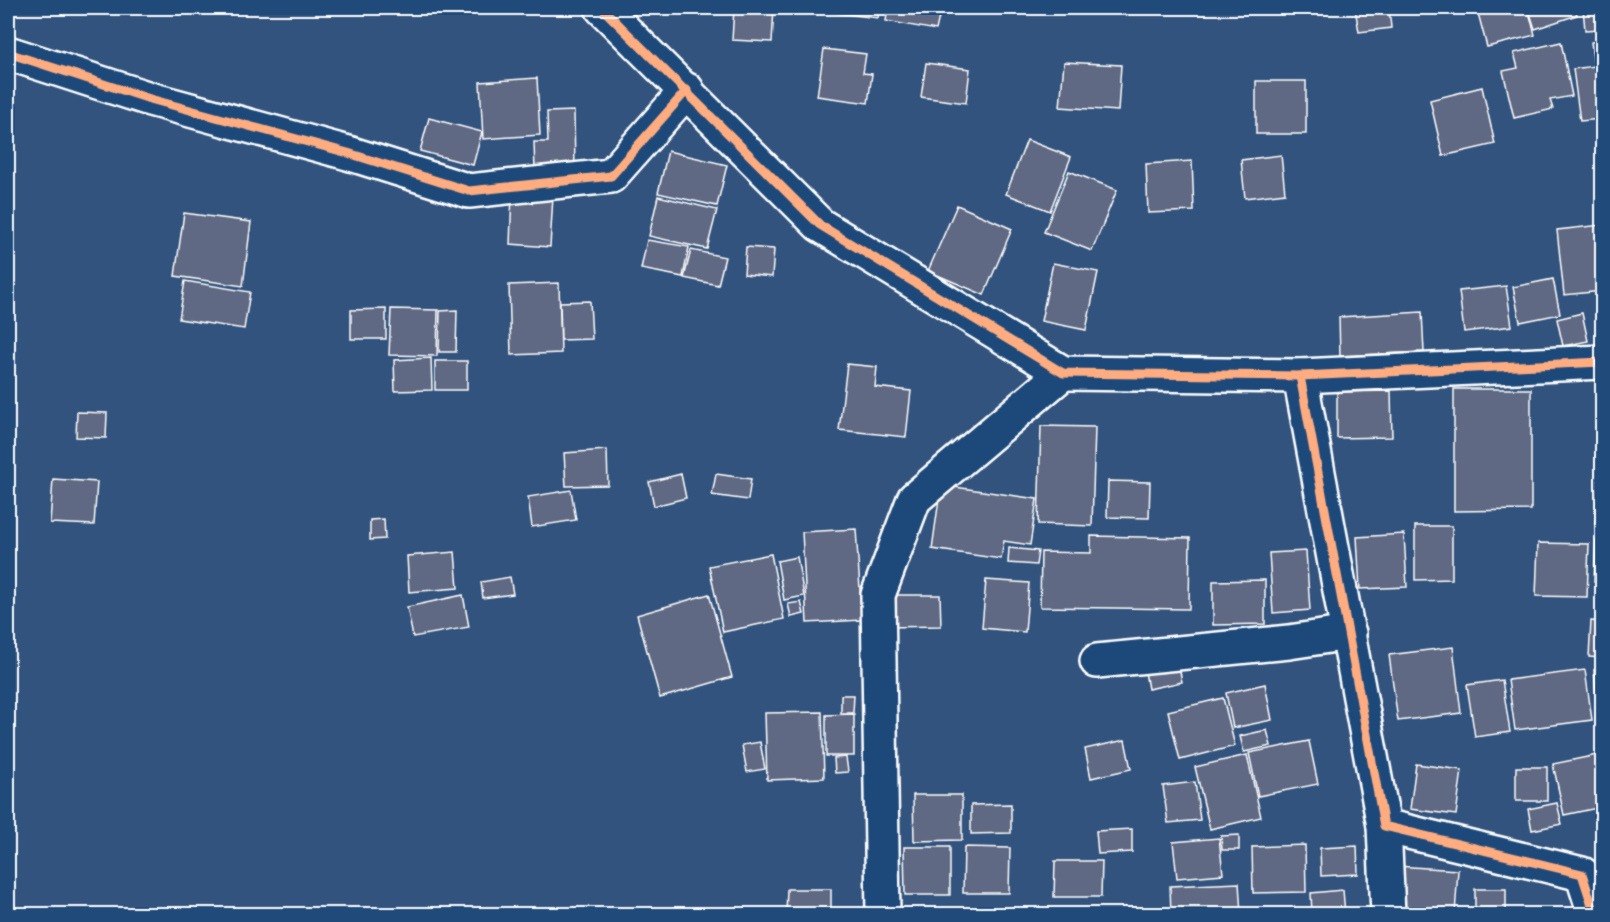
<svg xmlns="http://www.w3.org/2000/svg" width="1610" height="922" font-family="Dekko,sans-serif">
	<style>
		.building { fill: #606983; stroke: #fff; stroke-width: 1.5 }
		.lines { fill: none; stroke-linecap: round; stroke-linejoin: round }
		.minor-casing { stroke: #fff; stroke-width: 38 }
		.minor { stroke: #1f4a7a; stroke-width: 33 }
		.cycleway-casing { stroke: #1f4a7a; stroke-width: 13 }
		.cycleway { stroke: #ffac80; stroke-width: 9 }
	</style>
	<rect width="100%" height="100%" fill="#32537d"/>
	<filter id="ink" filterUnits="userSpaceOnUse"><feTurbulence type="fractalNoise" baseFrequency=".0167" numOctaves="2"/><feDisplacementMap in="SourceGraphic" scale="12" xChannelSelector="R" yChannelSelector="G"/><feConvolveMatrix kernelMatrix="1 2 1 2 8 2 1 2 1" color-interpolation-filters="sRGB"/></filter>
	<g filter="url(#ink)">
		<!-- building -->
		<g class="building">
			<polygon points="734,8 774,8 772,42 732,40"/>
			<polygon points="838,8 879,8 878,18 837,13"/>
			<polygon points="888,8 941,8 936,30 886,21"/>
			<polygon points="1355,8 1389,8 1391,28 1359,32"/>
			<polygon points="1500,8 1528,8 1535,35 1487,47 1478,13"/>
			<polygon points="1537,8 1575,8 1577,15 1535,29 1529,10"/>
			<polygon points="1583,8 1602,8 1602,29 1585,30"/>
			<polygon points="1602,40 1602,65 1594,66 1591,42"/>
			<polygon points="1561,42 1572,96 1550,100 1553,109 1514,118 1503,71 1518,68 1514,53"/>
			<polygon points="824,49 866,54 863,73 872,74 868,103 817,96"/>
			<polygon points="1064,62 1121,65 1118,111 1060,107"/>
			<polygon points="926,63 970,69 966,103 921,97"/>
			<polygon points="1602,65 1602,119 1580,121 1573,69"/>
			<polygon points="537,78 540,135 483,139 480,82"/>
			<rect x="1256" y="81" width="50" height="53"/>
			<polygon points="1482,87 1495,144 1443,156 1430,100"/>
			<polygon points="574,111 575,170 535,171 534,142 548,142 547,112"/>
			<polygon points="429,118 482,132 473,165 420,151"/>
			<polygon points="1027,140 1071,157 1050,211 1006,194"/>
			<polygon points="668,151 727,165 717,206 658,193"/>
			<polygon points="1281,155 1285,193 1245,198 1241,160"/>
			<polygon points="1192,161 1194,211 1148,213 1146,164"/>
			<polygon points="1069,171 1117,190 1092,251 1044,232"/>
			<polygon points="512,193 553,196 550,247 510,244"/>
			<polygon points="658,196 717,210 707,249 649,236"/>
			<polygon points="957,205 1012,229 984,295 928,271"/>
			<polygon points="184,213 251,222 243,286 175,276"/>
			<polygon points="1602,225 1602,291 1564,295 1557,230"/>
			<polygon points="647,240 689,247 683,277 641,269"/>
			<polygon points="746,247 774,249 772,277 744,274"/>
			<polygon points="691,250 725,257 718,285 684,278"/>
			<polygon points="1053,263 1098,272 1086,330 1041,321"/>
			<polygon points="1553,279 1560,314 1520,322 1513,287"/>
			<polygon points="185,281 250,292 244,329 179,319"/>
			<polygon points="559,283 561,353 511,355 509,285"/>
			<polygon points="1506,286 1512,326 1464,332 1459,291"/>
			<polygon points="590,301 592,339 561,340 560,302"/>
			<polygon points="386,309 386,339 351,339 351,310"/>
			<polygon points="391,309 438,310 437,356 389,355"/>
			<polygon points="457,310 456,352 439,352 440,311"/>
			<polygon points="1422,312 1424,352 1340,356 1339,317"/>
			<polygon points="1582,313 1588,341 1563,346 1557,319"/>
			<polygon points="431,358 432,390 395,391 394,360"/>
			<rect x="435" y="361" width="32" height="29"/>
			<polygon points="847,364 877,367 875,387 911,391 906,437 839,430"/>
			<polygon points="1454,389 1531,389 1531,510 1454,511"/>
			<polygon points="1391,391 1392,437 1337,438 1337,392"/>
			<polygon points="77,412 107,413 106,438 76,437"/>
			<polygon points="1041,426 1095,427 1092,526 1038,524"/>
			<polygon points="607,450 608,485 566,486 564,453"/>
			<polygon points="681,474 686,498 654,506 649,482"/>
			<polygon points="716,474 751,479 748,500 712,495"/>
			<polygon points="1600,474 1602,474 1602,525 1595,524"/>
			<polygon points="53,479 97,482 94,525 50,523"/>
			<polygon points="1108,481 1150,482 1149,518 1107,517"/>
			<polygon points="941,485 1037,499 1030,545 1004,541 1001,559 932,549"/>
			<polygon points="571,490 576,520 532,527 528,497"/>
			<polygon points="384,519 385,539 370,540 370,520"/>
			<polygon points="1415,526 1452,526 1452,579 1415,580"/>
			<polygon points="856,529 862,620 807,623 802,532"/>
			<polygon points="1404,534 1407,587 1360,589 1357,537"/>
			<polygon points="1091,536 1190,538 1189,609 1040,607 1041,552 1091,553"/>
			<polygon points="1596,540 1602,540 1602,582 1594,582"/>
			<polygon points="1538,543 1589,544 1587,597 1536,596"/>
			<polygon points="1009,548 1038,551 1036,565 1008,563"/>
			<polygon points="1306,551 1310,610 1273,613 1269,553"/>
			<polygon points="455,552 458,588 409,592 407,556"/>
			<polygon points="771,554 784,619 723,632 709,566"/>
			<polygon points="797,557 804,596 784,600 777,561"/>
			<polygon points="510,577 513,594 483,598 481,582"/>
			<polygon points="986,580 1029,583 1025,632 982,628"/>
			<polygon points="1265,580 1265,624 1213,625 1213,581"/>
			<polygon points="709,594 732,677 660,698 637,615"/>
			<polygon points="463,595 469,627 413,637 407,607"/>
			<polygon points="888,595 940,595 941,626 888,627"/>
			<polygon points="801,602 804,614 791,617 788,604"/>
			<polygon points="1591,621 1602,622 1602,658 1589,657"/>
			<polygon points="1453,647 1461,713 1398,721 1389,655"/>
			<polygon points="1178,660 1182,682 1148,689 1144,666"/>
			<polygon points="1585,670 1592,720 1515,730 1508,680"/>
			<polygon points="1594,670 1602,670 1602,716 1598,717"/>
			<polygon points="1502,680 1510,732 1475,737 1467,685"/>
			<polygon points="1265,684 1272,720 1233,728 1226,693"/>
			<polygon points="841,695 854,695 853,713 841,713"/>
			<polygon points="1223,698 1235,746 1180,760 1168,711"/>
			<polygon points="822,712 824,778 767,780 765,713"/>
			<polygon points="854,714 854,756 826,756 826,715"/>
			<polygon points="1267,730 1271,746 1244,752 1240,736"/>
			<polygon points="1125,740 1131,769 1091,778 1085,749"/>
			<polygon points="1309,741 1318,784 1258,796 1249,753"/>
			<polygon points="760,742 765,769 747,772 742,745"/>
			<polygon points="1602,754 1602,807 1564,815 1553,764"/>
			<polygon points="1247,755 1261,817 1210,829 1195,767"/>
			<polygon points="846,757 848,772 835,773 834,758"/>
			<polygon points="1416,764 1462,770 1456,815 1410,809"/>
			<rect x="1516" y="767" width="31" height="34"/>
			<polygon points="1195,782 1200,820 1168,823 1163,786"/>
			<polygon points="913,795 962,795 962,840 914,841"/>
			<polygon points="1557,803 1562,824 1532,830 1528,809"/>
			<polygon points="1011,804 1011,833 971,834 971,805"/>
			<polygon points="1132,829 1132,852 1098,854 1096,831"/>
			<polygon points="1239,835 1239,850 1222,850 1221,836"/>
			<polygon points="1219,838 1223,874 1177,878 1173,842"/>
			<polygon points="1305,845 1306,892 1253,893 1252,847"/>
			<polygon points="1357,846 1358,874 1321,876 1320,848"/>
			<polygon points="904,847 950,847 950,895 905,895"/>
			<polygon points="964,847 1010,848 1009,893 963,893"/>
			<polygon points="1055,861 1102,861 1101,897 1054,897"/>
			<polygon points="1396,866 1458,870 1455,914 1393,914"/>
			<polygon points="1239,883 1241,914 1171,914 1170,886"/>
			<polygon points="787,889 831,889 831,914 786,914"/>
			<rect x="1475" y="889" width="31" height="25"/>
			<polygon points="1343,890 1345,914 1312,914 1311,893"/>
		</g>
		<g class="lines">
			<defs>
				<g id="minor">
					<polyline points="602,8 820,225 1063,373 1300,376 1602,362"/>
					<polyline points="8,53 150,99 348,153 469,191 611,176 687,90"/>
					<polyline points="1300,376 1384,826 1582,874 1595,914"/>
					<polyline points="1097,661 1289,642 1349,633"/>
					<polyline points="1384,826 1388,914"/>
					<polyline points="883,914 878,595 914,499 1063,373"/>
				</g>
			</defs>
			<!-- minor casing -->
			<use href="#minor" class="minor-casing"/>
			<!-- minor -->
			<use href="#minor" class="minor"/>
			<defs>
				<g id="cycleway">
					<polyline points="602,8 820,225 1063,373 1300,376 1602,362"/>
					<polyline points="8,53 150,99 348,153 469,191 611,176 687,90"/>
					<polyline points="1300,376 1384,826 1582,874 1595,914"/>
				</g>
			</defs>
			<!-- cycleway casing -->
			<use href="#cycleway" class="cycleway-casing"/>
			<!-- cycleway -->
			<use href="#cycleway" class="cycleway"/>
		</g>
	</g>
	<!-- margin -->
	<rect width="1610" height="922" fill="none" stroke="#1f4a7a" stroke-width="30"/>
	<rect x="15" y="15" width="1580" height="892" fill="none" stroke="#fff" stroke-width="2" filter="url(#ink)"/>
</svg>
